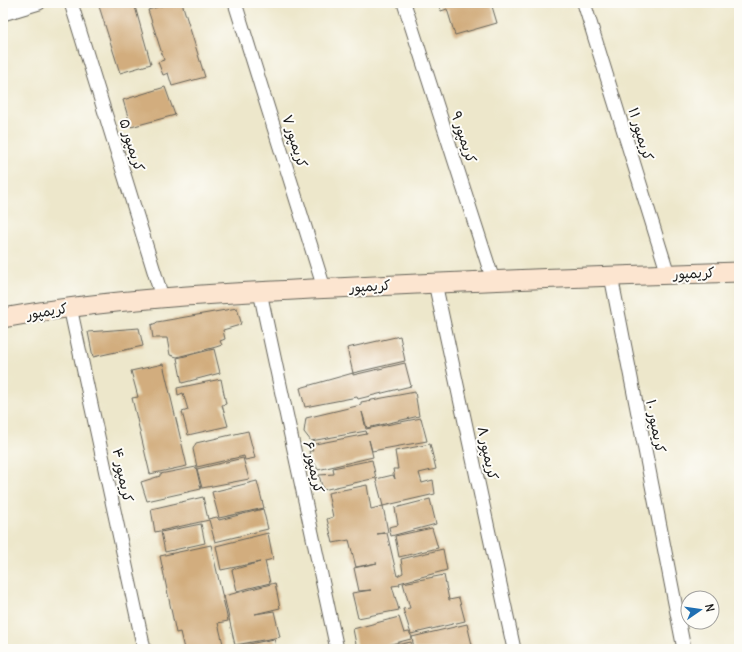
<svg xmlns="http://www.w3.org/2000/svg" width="742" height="652" font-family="Delius,'Playpen Sans Arabic',sans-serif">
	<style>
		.building { fill: #d2ad7e }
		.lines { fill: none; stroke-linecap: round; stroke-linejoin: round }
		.street-casing { stroke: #656359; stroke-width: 15 }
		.secondary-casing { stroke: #656359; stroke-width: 21 }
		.street { stroke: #fff; stroke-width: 13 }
		.secondary { stroke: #fce5d0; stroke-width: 19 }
		.labels { text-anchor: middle; stroke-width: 4; stroke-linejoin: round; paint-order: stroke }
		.street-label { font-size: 14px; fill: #1c1c1c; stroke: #fdfcf7 }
	</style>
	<rect width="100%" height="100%" fill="#fdfcf7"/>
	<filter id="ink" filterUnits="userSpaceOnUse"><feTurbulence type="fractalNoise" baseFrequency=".025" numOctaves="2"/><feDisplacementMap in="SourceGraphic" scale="8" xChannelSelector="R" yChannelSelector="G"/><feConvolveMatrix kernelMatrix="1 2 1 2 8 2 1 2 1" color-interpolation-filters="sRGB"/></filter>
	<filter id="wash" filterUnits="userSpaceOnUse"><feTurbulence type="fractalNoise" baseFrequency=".012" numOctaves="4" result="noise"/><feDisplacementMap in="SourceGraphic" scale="16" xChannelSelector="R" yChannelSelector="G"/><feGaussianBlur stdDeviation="0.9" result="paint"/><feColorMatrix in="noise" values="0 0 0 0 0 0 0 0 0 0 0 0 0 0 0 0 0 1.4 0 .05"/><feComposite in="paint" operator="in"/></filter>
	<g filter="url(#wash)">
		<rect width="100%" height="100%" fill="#ede7cb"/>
		<g id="blocks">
			<!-- building -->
			<g class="building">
				<polygon points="98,3 134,3 151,64 120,73"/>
				<polygon points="170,3 182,3 205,77 172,86 168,73 163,75 158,62 164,60 148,10"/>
				<polygon points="439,3 491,3 497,23 455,35 447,9 441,11"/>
				<polygon points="165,87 175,115 131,127 123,100"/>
				<polygon points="237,308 241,322 240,325 223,330 225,339 220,341 222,345 216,347 177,357 170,355 167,338 153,338 151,325 156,323 157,322"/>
				<polygon points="139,328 143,346 93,357 88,332"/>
				<polygon points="400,336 405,361 353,373 347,348"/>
				<polygon points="214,349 220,373 182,383 177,358"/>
				<polygon points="405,363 411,386 358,399 357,397 305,407 300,388 353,373 353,375"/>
				<polygon points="163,364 187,466 150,474 132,398 138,397 131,371"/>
				<polygon points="221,379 226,404 222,405 228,426 188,435 182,412 188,410 183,393 178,395 177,388"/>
				<polygon points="415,392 419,416 367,428 362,412 366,429 421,418 427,441 372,451 369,440 373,457 318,470 315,464 312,464 309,451 313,451 310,445 367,434 366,431 311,441 304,432 306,418 361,405 361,402"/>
				<polygon points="248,431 255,458 245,460 244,456 197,467 193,449 196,443"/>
				<polygon points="430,444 436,469 419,473 422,483 433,480 435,494 383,506 376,479 393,475 395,479 393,469 398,469 395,451"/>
				<polygon points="243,458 249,479 202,488 197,469"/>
				<polygon points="372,460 376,478 323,490 319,475 334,474 333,468"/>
				<polygon points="196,467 201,489 147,501 141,482 160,476 160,474"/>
				<polygon points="257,481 264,508 219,518 212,492"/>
				<polygon points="367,485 371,509 383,506 388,532 377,534 387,533 397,576 403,573 401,559 443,549 447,570 399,583 400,585 392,586 399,610 358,618 352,593 371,590 359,591 354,568 377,563 356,567 349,540 333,543 327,519 333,517 328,493"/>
				<polygon points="203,497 208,519 217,517 219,520 263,509 268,529 215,542 209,520 155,532 151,509"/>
				<polygon points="430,499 436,524 391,536 389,527 398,525 395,508"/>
				<polygon points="201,524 205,543 165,552 161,532"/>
				<polygon points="432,528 438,548 399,557 395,536"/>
				<polygon points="268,533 273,559 265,561 270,583 237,591 232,570 260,562 221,570 216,546"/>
				<polygon points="211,545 228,621 218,623 224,648 184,649 180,632 176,633 160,556"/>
				<polygon points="444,575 449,600 459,598 465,621 411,634 403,609 410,608 403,583"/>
				<polygon points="275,583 280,608 255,614 274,611 280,637 235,645 224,596"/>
				<polygon points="399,617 404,633 409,632 412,637 411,639 372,649 357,649 353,629"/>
				<polygon points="467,624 473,649 414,649 412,637"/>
				<polygon points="274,639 277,649 236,649 235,647"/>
				<polygon points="411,642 412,649 381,649 381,648"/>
			</g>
		</g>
	</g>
	<g filter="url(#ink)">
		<use href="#blocks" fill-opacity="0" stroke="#656359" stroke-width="1"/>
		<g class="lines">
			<defs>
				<g id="street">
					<polyline points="71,3 162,297"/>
					<polyline points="235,3 324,288"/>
					<polyline points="404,3 493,280"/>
					<polyline points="584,3 668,274"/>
					<polyline points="3,14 39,3"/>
					<polyline points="611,276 684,649"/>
					<polyline points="435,283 514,649"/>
					<polyline points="260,292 337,649"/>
					<polyline points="70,307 144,649"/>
				</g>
				<path id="secondary" d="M3,318C113,298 224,293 335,288C470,281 604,276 739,272"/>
			</defs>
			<!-- street casing -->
			<use href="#street" class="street-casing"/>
			<!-- secondary casing -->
			<use href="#secondary" class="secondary-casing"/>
			<!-- street -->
			<use href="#street" class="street"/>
			<!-- secondary -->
			<use href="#secondary" class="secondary"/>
		</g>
	</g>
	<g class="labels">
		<!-- street labels -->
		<g class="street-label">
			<text transform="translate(641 134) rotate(73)" y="5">کریمپور ۱۱</text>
			<text transform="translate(464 137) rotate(72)" y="5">کریمپور ۹</text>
			<text transform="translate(295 141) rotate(73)" y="5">کریمپور ۷</text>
			<text transform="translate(132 145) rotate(73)" y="5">کریمپور ۵</text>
			<text transform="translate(694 273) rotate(-2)" y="5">کریمپور</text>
			<text transform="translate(370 286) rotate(-3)" y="5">کریمپور</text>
			<text transform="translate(47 311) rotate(-9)" y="5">کریمپور</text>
			<text transform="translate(656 426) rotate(79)" y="5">کریمپور ۱۰</text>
			<text transform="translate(488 453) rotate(78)" y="5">کریمپور ۸</text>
			<text transform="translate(314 467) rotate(78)" y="5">کریمپور ۶</text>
			<text transform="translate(123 475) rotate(78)" y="5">کریمپور ۴</text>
		</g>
	</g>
	<!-- margin -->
	<rect width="742" height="652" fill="none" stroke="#fdfcf7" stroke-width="16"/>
	<!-- north arrow -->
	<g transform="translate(700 610) rotate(77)"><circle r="19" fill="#fdfcf7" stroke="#a3a29f"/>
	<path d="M0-3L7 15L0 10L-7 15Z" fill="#1f6fb2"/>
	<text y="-6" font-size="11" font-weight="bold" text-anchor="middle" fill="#1c1c1c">N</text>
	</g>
</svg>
